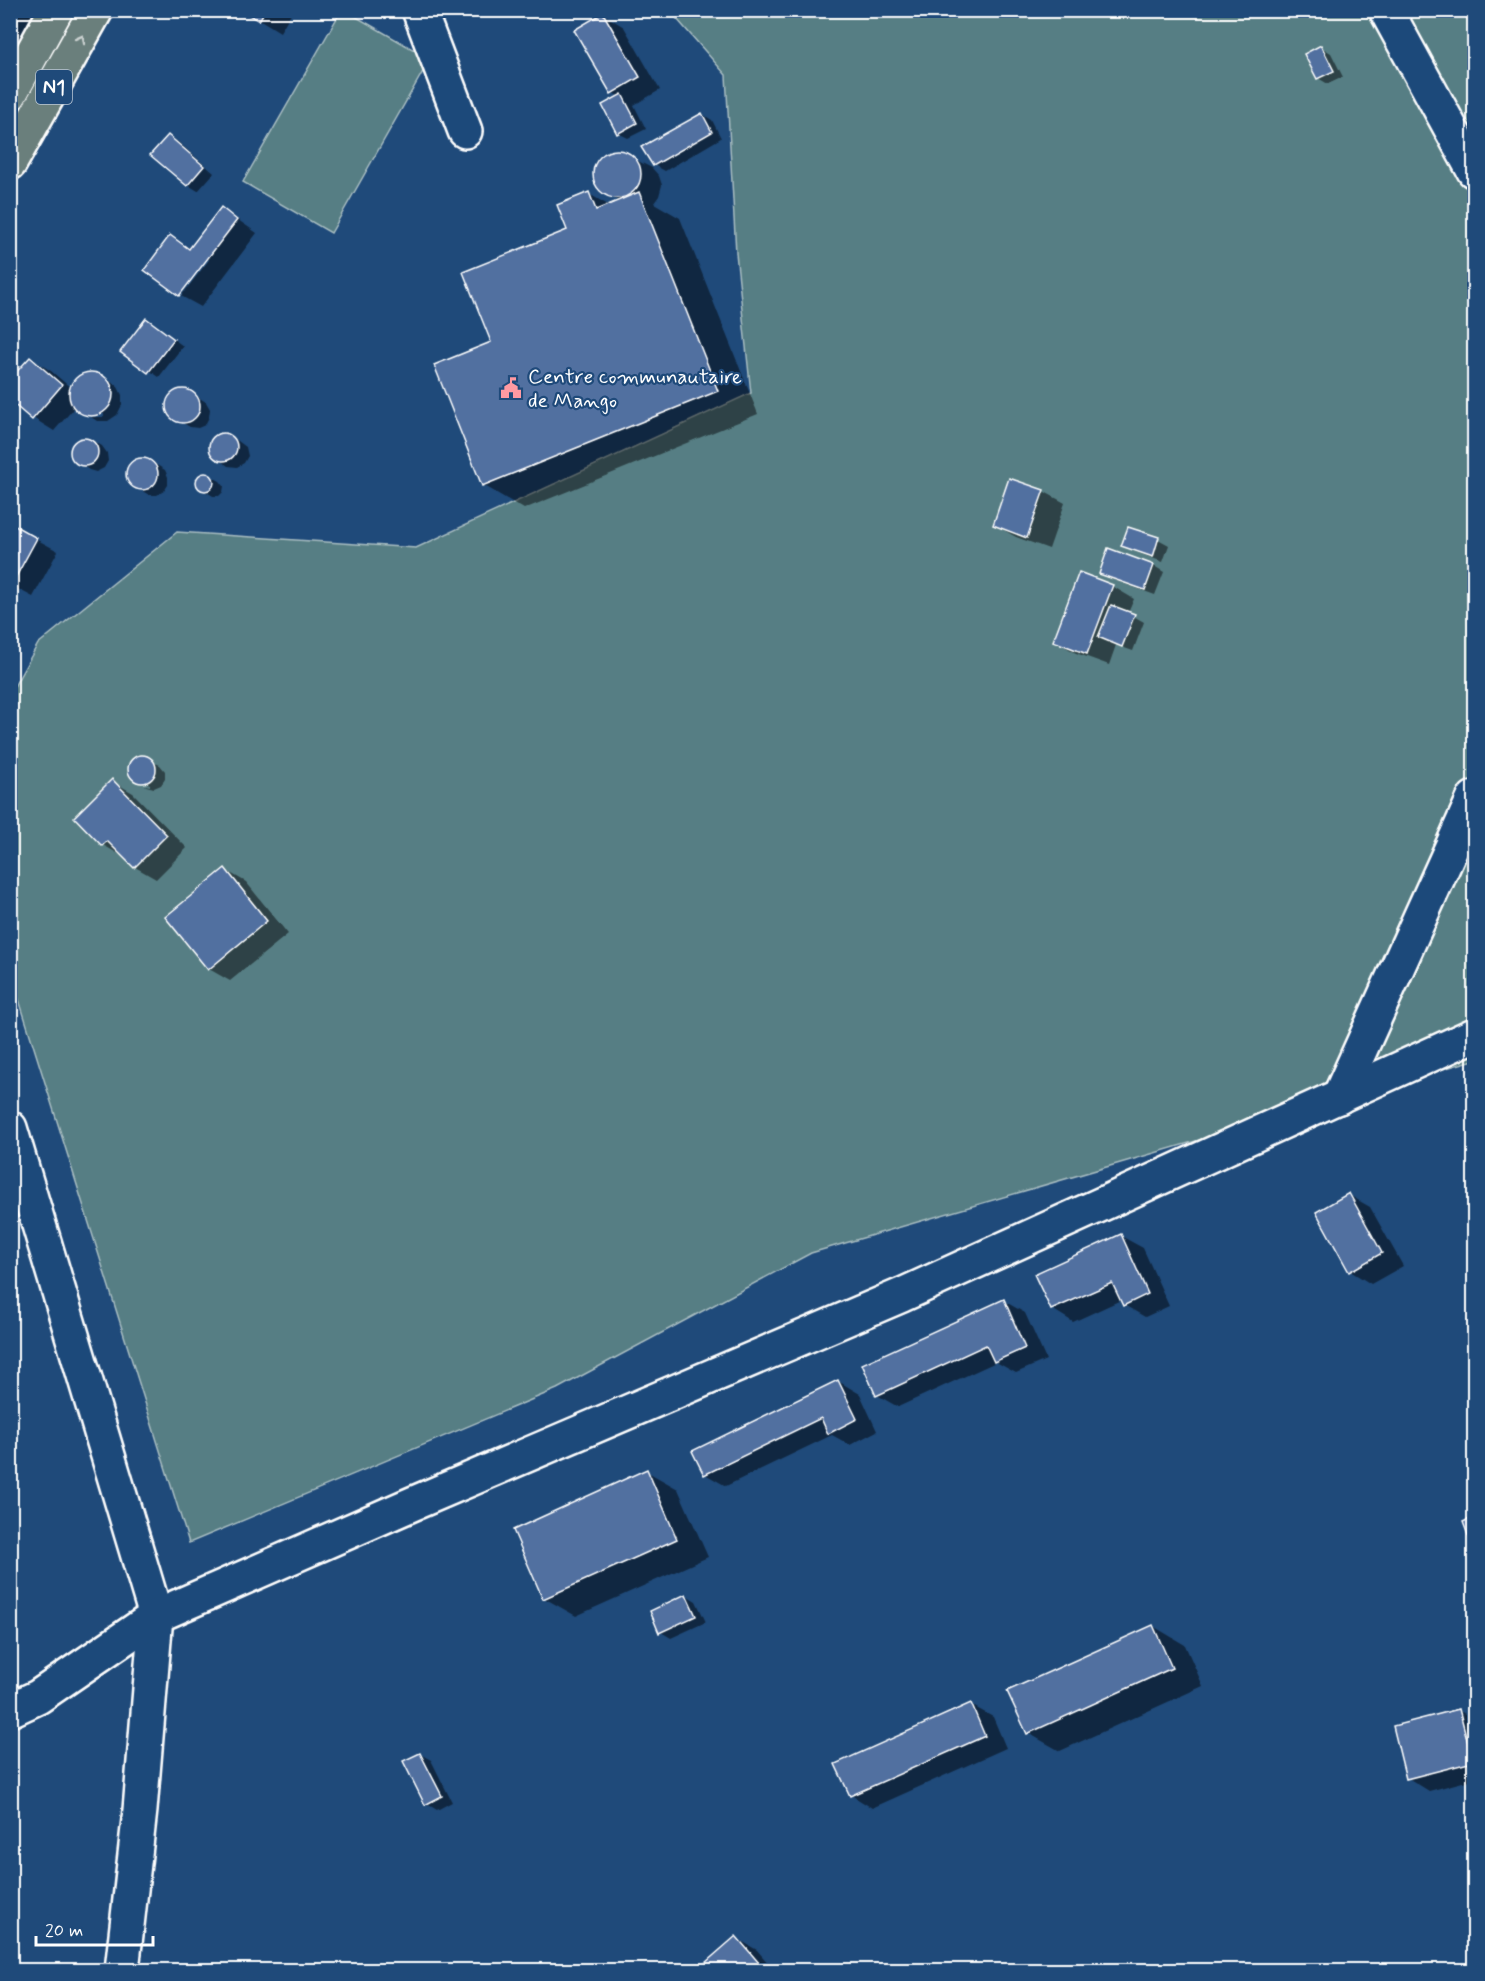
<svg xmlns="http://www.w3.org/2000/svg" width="1485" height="1981" font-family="Mynerve,sans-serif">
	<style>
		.green { fill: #567e84; stroke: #aabec2; stroke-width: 1.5 }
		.shadow { fill: #0007 }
		.building { fill: #516fa0; stroke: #fff; stroke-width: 1.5 }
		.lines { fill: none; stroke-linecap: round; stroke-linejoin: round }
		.minor-casing { stroke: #fff; stroke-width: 38 }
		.highway-casing { stroke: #fff; stroke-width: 38 }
		.minor { stroke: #1f4a7a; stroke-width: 33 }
		.highway { stroke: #6b7f7c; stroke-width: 33 }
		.oneway { stroke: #cbd2d1 }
		.labels { text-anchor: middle; stroke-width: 4.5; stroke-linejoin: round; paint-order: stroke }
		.shield { fill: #1f4a7a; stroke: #bcc9d7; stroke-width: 1.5 }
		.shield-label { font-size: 20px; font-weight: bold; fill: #fff }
		.poi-label { font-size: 21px; fill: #fff; stroke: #1f4a7a; text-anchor: start }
	</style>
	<rect width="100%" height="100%" fill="#1f4a7a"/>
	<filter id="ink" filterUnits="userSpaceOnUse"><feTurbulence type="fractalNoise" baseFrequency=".0167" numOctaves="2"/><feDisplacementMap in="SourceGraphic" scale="12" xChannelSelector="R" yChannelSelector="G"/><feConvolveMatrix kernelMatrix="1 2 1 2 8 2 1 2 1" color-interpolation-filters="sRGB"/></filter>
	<g filter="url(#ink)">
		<!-- green -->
		<g class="green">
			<polygon points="341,11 346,11 430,59 331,233 243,182"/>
			<polygon points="670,11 1474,11 1474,1060 811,1253 557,1389 189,1543 11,974 11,692 38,644 177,532 416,548 751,393 736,253 726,75"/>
		</g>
		<!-- shadow -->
		<g class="shadow">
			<polygon points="10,10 36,10 10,54"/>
			<polygon points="244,10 293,10 280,32"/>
			<polygon points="603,14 624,27 660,90 634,105 646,129 628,138 618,133 620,97 613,93"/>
			<polygon points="1321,47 1331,53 1343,77 1328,84 1318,78"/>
			<polygon points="702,114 712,120 721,138 665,171 654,165"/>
			<polygon points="168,136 178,142 214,173 198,191 188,185 152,155"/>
			<polygon points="620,152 652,168 659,176 662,185 659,196 654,203 680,218 758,414 524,509 483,485 493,343 569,231 589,194 610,206 620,202 604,192 597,185 594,175 596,166 602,157 611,153"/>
			<polygon points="222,209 257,233 201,307 181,296 209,260 207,257 179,294 170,237 191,249"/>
			<polygon points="156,326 183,346 159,377 123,352"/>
			<polygon points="30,358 51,371 71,388 76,379 85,373 96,374 117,385 122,395 122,405 117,415 108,421 97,421 91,417 104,417 104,414 86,414 75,407 54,431 33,418"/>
			<polygon points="180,391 188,391 206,402 210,409 209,417 205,425 198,428 190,427 172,417 168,410 169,401 173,395"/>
			<polygon points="222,434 230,435 246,447 248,456 244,463 237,467 228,466 218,459 212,453 210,445 214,438"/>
			<polygon points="82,439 91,440 102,446 107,453 108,461 104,468 96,472 89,470 71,457 71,449 75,442"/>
			<polygon points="139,459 147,459 165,470 168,477 168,485 164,491 157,495 149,495 131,484 128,477 129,469 132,463"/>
			<polygon points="202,474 209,475 220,481 224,486 223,492 219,496 213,496 202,489 198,484 198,478"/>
			<polygon points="1043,491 1065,503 1049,549 1016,537 995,525"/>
			<polygon points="10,525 58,551 33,597 10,585"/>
			<polygon points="1129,529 1158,539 1169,545 1163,562 1133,551 1123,545"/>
			<polygon points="1109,550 1154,566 1164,572 1155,595 1111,579 1101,573"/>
			<polygon points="1112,586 1134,599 1128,613 1144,622 1133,651 1116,645 1109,665 1076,653 1055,641"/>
			<polygon points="141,757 160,765 165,771 165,779 161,785 154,788 146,786 145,785 150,786 150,784 137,780 139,782 130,773 130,766 134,759"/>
			<polygon points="112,781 133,793 187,848 156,879 135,867 124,857 103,845"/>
			<polygon points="225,870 246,882 288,934 230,981 209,969"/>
			<polygon points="1349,1195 1370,1207 1403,1266 1371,1284 1350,1271"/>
			<polygon points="1121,1236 1143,1248 1169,1306 1145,1317 1124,1305 1121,1300 1073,1322 1052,1309"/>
			<polygon points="1004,1301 1025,1313 1046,1360 1016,1373 996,1362 898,1407 877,1395"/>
			<polygon points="838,1381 860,1394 877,1431 850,1445 832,1435 726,1486 705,1474"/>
			<polygon points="646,1471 678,1489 708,1557 576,1616 544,1598"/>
			<polygon points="686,1595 696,1601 706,1622 671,1638 661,1632"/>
			<polygon points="1153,1626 1185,1645 1203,1686 1060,1751 1028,1733"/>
			<polygon points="971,1705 993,1717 1006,1748 872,1808 851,1795"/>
			<polygon points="1458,1710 1474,1719 1474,1779 1429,1791 1408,1778"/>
			<polygon points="420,1754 431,1760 452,1802 437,1810 427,1804 405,1762"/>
			<polygon points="736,1938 757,1950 774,1970 699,1970"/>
		</g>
		<!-- building -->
		<g class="building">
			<polygon points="241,10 265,10 259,21"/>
			<polygon points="603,13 640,77 611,94 574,30"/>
			<polygon points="1321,45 1334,71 1317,79 1304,54"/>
			<polygon points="622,94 637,123 617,134 602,105"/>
			<polygon points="702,113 712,132 653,166 641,147"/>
			<polygon points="168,135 204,166 187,186 150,155"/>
			<circle cx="617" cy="174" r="24"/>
			<polygon points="589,192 596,210 639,192 718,391 482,486 434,365 491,342 463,272 567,230 557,205"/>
			<polygon points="221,207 237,220 179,296 144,270 170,235 189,249"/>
			<polygon points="146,318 174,339 148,373 120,352"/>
			<polygon points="30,357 62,385 32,420 10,401 10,379"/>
			<circle cx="91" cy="394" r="22"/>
			<circle cx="183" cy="406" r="17"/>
			<circle cx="223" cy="447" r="14"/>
			<circle cx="84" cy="452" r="14"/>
			<circle cx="142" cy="474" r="16"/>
			<circle cx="205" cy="482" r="9"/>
			<polygon points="1009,478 1044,490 1027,538 993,525"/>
			<polygon points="10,523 37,538 11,586 10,585"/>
			<polygon points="1128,527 1159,537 1153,557 1121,546"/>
			<polygon points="1108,548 1154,565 1145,590 1099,574"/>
			<polygon points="1079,572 1113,585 1087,654 1053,641"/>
			<polygon points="1111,605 1135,614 1122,647 1098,637"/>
			<circle cx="142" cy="769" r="14"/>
			<polygon points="112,779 167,835 134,868 107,841 102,846 74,817"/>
			<polygon points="225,868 267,921 208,970 165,917"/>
			<polygon points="1349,1193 1382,1253 1349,1272 1316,1212"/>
			<polygon points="1121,1234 1148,1294 1123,1306 1112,1283 1051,1310 1034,1274"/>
			<polygon points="1004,1299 1025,1348 994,1362 986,1345 876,1396 862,1364"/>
			<polygon points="838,1380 857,1419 828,1434 821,1418 704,1475 692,1451"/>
			<polygon points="647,1469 677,1539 543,1599 513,1530"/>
			<polygon points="1474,1517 1474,1551 1463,1522"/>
			<polygon points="686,1594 696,1616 659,1633 650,1611"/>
			<polygon points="1153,1625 1172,1668 1027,1734 1007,1691"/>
			<polygon points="971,1703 985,1736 850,1796 835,1764"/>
			<polygon points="1459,1709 1473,1762 1406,1779 1393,1726"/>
			<polygon points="420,1753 442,1796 425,1805 403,1761"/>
			<polygon points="736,1936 765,1970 697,1970"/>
		</g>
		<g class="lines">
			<defs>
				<g id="minor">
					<polyline points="419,10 465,131"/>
					<polyline points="1386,10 1474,171"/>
					<polyline points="1339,1097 1474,798"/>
					<polyline points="10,1128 156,1616 140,1810 122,1970"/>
					<polyline points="10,1710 38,1697 156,1616 412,1504 902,1295 1474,1035"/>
				</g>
				<g id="highway">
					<polyline points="10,94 56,10"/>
					<polyline points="10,163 96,10"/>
				</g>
			</defs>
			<!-- minor casing -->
			<use href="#minor" class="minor-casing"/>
			<!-- highway casing -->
			<use href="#highway" class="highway-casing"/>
			<!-- minor -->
			<use href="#minor" class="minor"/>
			<!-- highway -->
			<use href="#highway" class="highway"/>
		</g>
		<!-- one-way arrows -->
		<defs><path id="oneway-chevron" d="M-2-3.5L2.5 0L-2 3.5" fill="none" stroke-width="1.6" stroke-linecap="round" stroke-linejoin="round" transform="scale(1.5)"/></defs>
		<use class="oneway" href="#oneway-chevron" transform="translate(81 39) rotate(-61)"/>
	</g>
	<!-- icons -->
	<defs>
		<symbol id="civic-bare" viewBox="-9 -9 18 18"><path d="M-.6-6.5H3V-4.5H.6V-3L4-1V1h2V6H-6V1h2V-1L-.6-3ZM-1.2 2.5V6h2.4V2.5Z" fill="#ff9aa2" stroke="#1f4a7a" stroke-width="2.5" paint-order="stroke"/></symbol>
	</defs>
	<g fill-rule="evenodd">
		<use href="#civic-bare" x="496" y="373" width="30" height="30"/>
	</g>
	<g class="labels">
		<!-- shield labels -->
		<rect class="shield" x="36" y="70" width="36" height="34" rx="4.5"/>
		<g class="shield-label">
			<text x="54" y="94">N1</text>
		</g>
		<!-- poi labels -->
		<g class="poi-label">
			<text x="528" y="383">Centre communautaire<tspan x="528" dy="24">de Mango</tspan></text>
		</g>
	</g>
	<!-- margin -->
	<rect width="1485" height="1981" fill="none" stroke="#1f4a7a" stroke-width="36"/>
	<rect x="18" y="18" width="1449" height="1945" fill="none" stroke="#fff" stroke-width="2" filter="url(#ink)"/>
	<!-- scale -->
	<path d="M36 1936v9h117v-9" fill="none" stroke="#ffffff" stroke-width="3"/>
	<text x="45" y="1936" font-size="18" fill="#ffffff" stroke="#1f4a7a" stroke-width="4.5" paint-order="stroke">20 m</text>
</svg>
